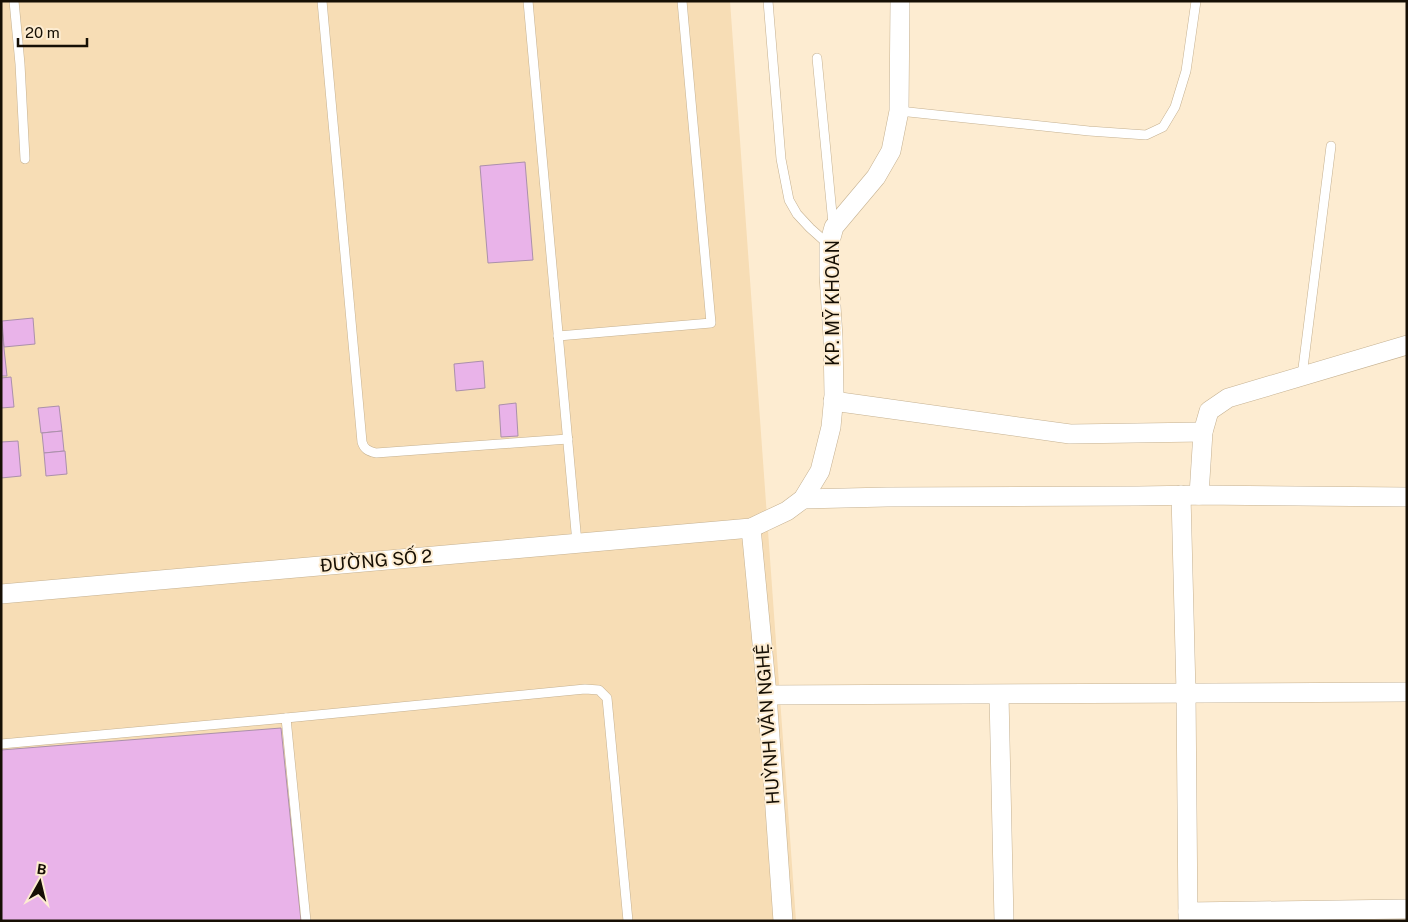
<svg xmlns="http://www.w3.org/2000/svg" width="1408" height="922" font-family="'Public Sans',sans-serif">
	<style>
		.built { fill: #f7ddb5 }
		.building { fill: #e9b3e9; stroke: #ab90ab }
		.lines { fill: none; stroke-linecap: round; stroke-linejoin: round }
		.service-casing { stroke: #c5b191; stroke-width: 10 }
		.minor-casing { stroke: #c5b191; stroke-width: 20 }
		.service { stroke: #fff; stroke-width: 9 }
		.minor { stroke: #fff; stroke-width: 19 }
		.labels { text-anchor: middle; stroke-width: 4; stroke-linejoin: round; paint-order: stroke }
		.street-label { font-size: 18px; fill: #160f04; stroke: #fdecd1 }
	</style>
	<rect width="100%" height="100%" fill="#fdecd1"/>
	<!-- built -->
	<polygon class="built" points="1,1 730,1 796,921 1,921"/>
	<!-- building -->
	<g class="building">
		<polygon points="525,162 533,260 488,263 480,166"/>
		<polygon points="33,318 35,344 4,347 2,321"/>
		<polygon points="1,321 7,376 1,376"/>
		<polygon points="483,361 485,388 456,391 454,364"/>
		<polygon points="11,377 14,407 1,408 1,378"/>
		<polygon points="516,403 518,436 501,437 499,405"/>
		<polygon points="59,406 62,431 41,433 38,408"/>
		<polygon points="62,431 64,451 44,453 42,433"/>
		<polygon points="18,441 21,476 1,478 1,442"/>
		<polygon points="65,451 67,474 46,476 44,453"/>
		<polygon points="281,728 301,921 1,921 1,750"/>
	</g>
	<g class="lines">
		<defs>
			<g id="service">
				<polyline points="14,1 20,64 25,159"/>
				<path d="M322,1L362,442C364,449 368,451 376,453L568,439"/>
				<polyline points="528,1 577,543"/>
				<polyline points="768,1 781,159 789,200 797,214 810,228 829,245"/>
				<polyline points="817,58 833,224"/>
				<polyline points="899,111 1089,131 1146,135 1163,127 1175,107 1186,71 1196,1"/>
				<polyline points="558,336 711,323 682,1"/>
				<polyline points="1302,376 1331,146"/>
				<polyline points="286,718 585,689 599,690 607,698 628,921"/>
				<polyline points="1,744 286,718 306,921"/>
			</g>
			<g id="minor">
				<polyline points="833,401 1070,434 1203,432"/>
				<polyline points="1181,495 1186,692 1188,921"/>
				<polyline points="1199,495 1203,432 1209,411 1228,398 1407,345"/>
				<polyline points="803,499 887,497 1138,496 1199,495 1407,497"/>
				<polyline points="751,528 767,695 783,921"/>
				<polyline points="1,594 751,528 787,511 803,499 820,471 831,427 834,395 833,337 829,275 829,245 834,227 876,177 891,151 899,111 900,1"/>
				<path d="M767,695C980,695 1194,692 1407,692"/>
				<polyline points="999,695 1004,921"/>
				<polyline points="1188,912 1407,909"/>
			</g>
		</defs>
		<!-- service casing -->
		<use href="#service" class="service-casing"/>
		<!-- minor casing -->
		<use href="#minor" class="minor-casing"/>
		<!-- service -->
		<use href="#service" class="service"/>
		<!-- minor -->
		<use href="#minor" class="minor"/>
	</g>
	<g class="labels">
		<!-- street labels -->
		<g class="street-label">
			<text transform="translate(833 303) rotate(-90)" y="6">KP. MỸ KHOAN</text>
			<text transform="translate(376 561) rotate(-5)" y="6">ĐƯỜNG SỐ 2</text>
			<text transform="translate(768 724) rotate(-94)" y="6">HUỲNH VĂN NGHỆ</text>
		</g>
	</g>
	<!-- border -->
	<rect width="1408" height="922" fill="none" stroke="#160f04" stroke-width="5"/>
	<!-- north arrow -->
	<g transform="translate(40 882) rotate(8)" stroke="#fdecd1" stroke-width="4" paint-order="stroke">
	<path d="M0-4L9 19L0 12L-9 19Z" fill="#160f04"/>
	<text y="-8" font-size="14" font-weight="bold" text-anchor="middle" fill="#160f04">B</text>
	</g>
	<!-- scale -->
	<path d="M18 38v8h69v-8" fill="none" stroke="#160f04" stroke-width="2.5"/>
	<text x="25" y="38" font-size="15" fill="#160f04" stroke="#fdecd1" stroke-width="4" paint-order="stroke">20 m</text>
</svg>
